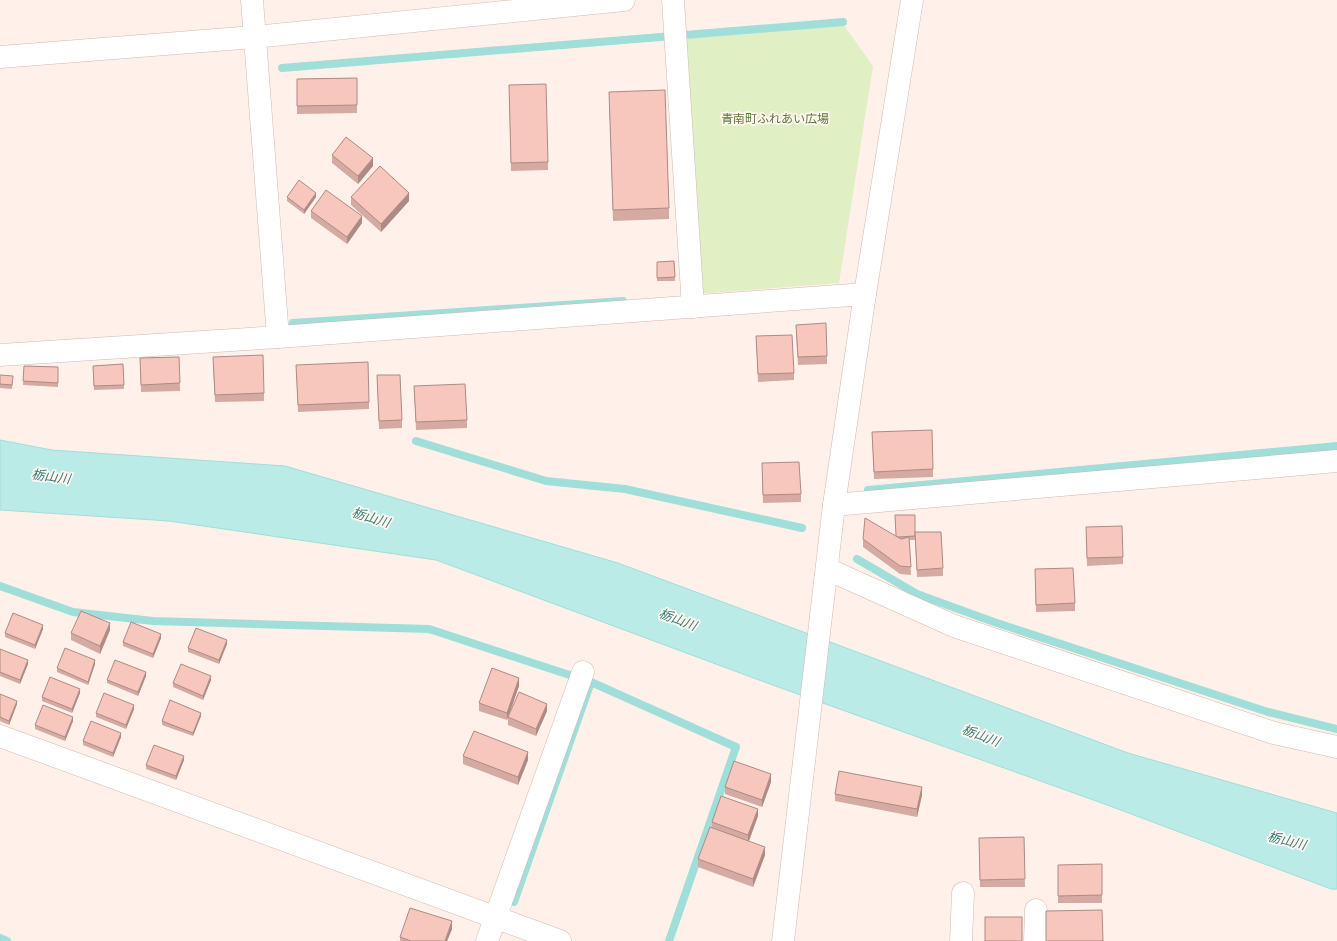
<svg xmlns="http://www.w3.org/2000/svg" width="1337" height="941" font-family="'DejaVu Sans','Noto Sans JP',sans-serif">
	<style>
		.green { fill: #e0efc4 }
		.water { fill: #baebe7; stroke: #9fded9 }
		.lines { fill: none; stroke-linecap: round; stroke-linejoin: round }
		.stream { stroke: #9fded9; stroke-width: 8 }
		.minor-casing { stroke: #d5b7af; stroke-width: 23 }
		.minor { stroke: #fff; stroke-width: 22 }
		.wall { fill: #d4aaa3 }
		.shaded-wall { fill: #ad8b84 }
		.building { fill: #f7c6bd; stroke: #ad8b84 }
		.labels { text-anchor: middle; stroke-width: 3.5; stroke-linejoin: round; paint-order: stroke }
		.park-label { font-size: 12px; fill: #5b7739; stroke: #fff6f1 }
		.water-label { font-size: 13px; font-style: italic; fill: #377c76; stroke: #fff6f1 }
	</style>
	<rect width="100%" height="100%" fill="#fff1e9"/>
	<!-- green -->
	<polygon class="green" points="843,24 873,66 839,283 696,294 680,36"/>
	<!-- water -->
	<polygon class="water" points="0,440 52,450 285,466 618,563 1128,753 1337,813 1337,889 1331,889 1110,806 767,683 436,560 169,521 0,510"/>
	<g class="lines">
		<!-- stream -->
		<g class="stream">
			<polyline points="282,68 843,22"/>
			<polyline points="293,323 623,301"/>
			<polyline points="416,441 546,481 625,489 802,528"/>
			<polyline points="868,490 1337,446"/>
			<polyline points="857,559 917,594 994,622 1268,712 1337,729"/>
			<polyline points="0,586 73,612 153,621 429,629 591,682 514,902"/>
			<polyline points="591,682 736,747 669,941"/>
			<polyline points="0,938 7,941"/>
		</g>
		<defs>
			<g id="minor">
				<polyline points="252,0 278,337"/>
				<polyline points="673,0 693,307"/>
				<polyline points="0,57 254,37 624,0"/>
				<polyline points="0,355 278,337 865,294"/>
				<polyline points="834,505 1337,461"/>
				<polyline points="827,569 954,626 1274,733 1337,747"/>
				<polyline points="0,736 560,941"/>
				<polyline points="487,941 583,672"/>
				<polyline points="783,941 834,505 865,294 912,0"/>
				<polyline points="961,941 963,893"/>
				<polyline points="1035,941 1036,910"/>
			</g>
		</defs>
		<!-- minor casing -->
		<use href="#minor" class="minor-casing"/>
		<!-- minor -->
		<use href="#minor" class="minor"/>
	</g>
	<!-- wall -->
	<g class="wall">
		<polygon points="357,78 357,113 297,114 297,79"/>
		<polygon points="609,92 669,208 669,219 613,221"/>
		<polygon points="509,93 548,162 548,170 511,171"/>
		<polygon points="332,155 373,166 358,184 332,163"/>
		<polygon points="287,197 316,197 304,214 287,201"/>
		<polygon points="351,197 409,201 381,232 351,205"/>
		<polygon points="311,211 362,223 347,244 311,218"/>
		<polygon points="674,261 675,281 657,281 657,262"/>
		<polygon points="796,332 827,356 827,364 798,365"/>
		<polygon points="756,336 794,373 794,380 758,382"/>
		<polygon points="179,357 180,391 141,392 140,358"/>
		<polygon points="123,364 124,389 94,390 93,366"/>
		<polygon points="213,365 264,393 264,401 215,402"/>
		<polygon points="296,365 369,402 369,409 298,412"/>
		<polygon points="24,366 58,367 58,387 23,385"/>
		<polygon points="0,375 13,380 12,389 0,388"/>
		<polygon points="377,375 402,420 402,428 379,429"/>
		<polygon points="414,386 467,420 467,428 416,430"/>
		<polygon points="872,432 933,469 933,477 874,479"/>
		<polygon points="762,471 801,494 801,502 763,503"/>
		<polygon points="1086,535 1123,557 1123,564 1087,566"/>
		<polygon points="896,536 915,536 943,568 943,576 917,577 915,540 909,540 911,575 900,574 863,547 863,539"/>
		<polygon points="1035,577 1075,603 1075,611 1036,612"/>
		<polygon points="43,629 35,649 5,637 5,633"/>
		<polygon points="110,630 100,654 71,640 71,633"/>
		<polygon points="161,638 153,658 123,646 123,642"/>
		<polygon points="227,644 219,664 188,652 188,648"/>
		<polygon points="0,649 28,664 20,684 0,676"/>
		<polygon points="95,664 88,685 57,672 57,668"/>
		<polygon points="146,676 138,696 107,683 107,680"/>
		<polygon points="211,680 203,700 173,687 173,683"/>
		<polygon points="519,686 507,720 479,711 479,703"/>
		<polygon points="80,693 72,713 42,701 42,697"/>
		<polygon points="0,694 17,704 9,725 0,721"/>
		<polygon points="134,709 126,729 96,717 96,713"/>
		<polygon points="547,711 536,736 508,725 508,717"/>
		<polygon points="201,716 193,736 162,725 162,721"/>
		<polygon points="73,721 65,741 35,729 35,725"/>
		<polygon points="121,737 113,757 83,745 83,741"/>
		<polygon points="463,756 528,760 518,785 463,764"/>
		<polygon points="184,760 176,780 146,769 146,765"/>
		<polygon points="771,782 762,807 725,794 725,787"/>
		<polygon points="835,794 922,795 917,817 835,801"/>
		<polygon points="758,816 749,841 765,855 753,887 698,867 698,859 712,827 712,822"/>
		<polygon points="1024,837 1025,887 980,887 979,838"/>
		<polygon points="1102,864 1102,903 1058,903 1058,865"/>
		<polygon points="452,929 447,941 400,941 400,937"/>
	</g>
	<!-- shaded-wall -->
	<g class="shaded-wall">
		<polygon points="373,158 373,166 358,184 358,176"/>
		<polygon points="316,193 316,197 304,214 304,210"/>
		<polygon points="409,193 409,201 381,232 381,224"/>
		<polygon points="362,216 362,223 347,244 347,237"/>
		<polygon points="110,623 110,630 100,654 100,646"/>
		<polygon points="43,625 43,629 35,649 35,645"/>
		<polygon points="161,634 161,638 153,658 153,654"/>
		<polygon points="227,640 227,644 219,664 219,660"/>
		<polygon points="28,660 28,664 20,684 20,680"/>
		<polygon points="95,660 95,664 88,685 88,682"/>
		<polygon points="146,672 146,676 138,696 138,692"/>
		<polygon points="211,676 211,680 203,700 203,696"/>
		<polygon points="519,678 519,686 507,720 507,713"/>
		<polygon points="80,689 80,693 72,713 72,709"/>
		<polygon points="17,701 17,704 9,725 9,721"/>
		<polygon points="547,704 547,711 536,736 536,729"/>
		<polygon points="134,705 134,709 126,729 126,725"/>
		<polygon points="201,713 201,716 193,736 193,733"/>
		<polygon points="73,717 73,721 65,741 65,737"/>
		<polygon points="121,733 121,737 113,757 113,753"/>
		<polygon points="528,752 528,760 518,785 518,777"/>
		<polygon points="184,756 184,760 176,780 176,776"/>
		<polygon points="771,774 771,782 762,807 762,800"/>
		<polygon points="922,787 922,795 917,817 917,809"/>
		<polygon points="758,809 758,816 748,843 748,835"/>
		<polygon points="765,847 765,855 753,887 753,879"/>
		<polygon points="452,921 452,929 447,941 445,941"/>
	</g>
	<!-- building -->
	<g class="building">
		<polygon points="357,78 357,105 297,106 297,79"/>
		<polygon points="546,84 548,162 511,163 509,85"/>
		<polygon points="665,90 669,208 613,210 609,92"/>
		<polygon points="346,137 373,158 358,176 332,155"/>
		<polygon points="380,166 409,193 381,224 351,197"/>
		<polygon points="299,180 316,193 304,210 287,197"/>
		<polygon points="326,190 362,216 347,237 311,211"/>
		<polygon points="674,261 675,277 657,278 657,262"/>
		<polygon points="826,323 827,356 798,357 796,325"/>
		<polygon points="792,335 794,373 758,374 756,336"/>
		<polygon points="263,355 264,393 215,395 213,357"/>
		<polygon points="179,357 180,383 141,385 140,358"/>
		<polygon points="368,362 369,402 298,405 296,365"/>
		<polygon points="123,364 124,385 94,386 93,366"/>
		<polygon points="24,366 58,367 58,383 23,381"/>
		<polygon points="0,375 13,376 12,385 0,384"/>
		<polygon points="377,375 400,375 402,420 379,421"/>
		<polygon points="465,384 467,420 416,422 414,386"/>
		<polygon points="932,430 933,469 874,472 872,432"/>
		<polygon points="799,462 801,494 763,495 762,463"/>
		<polygon points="895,515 915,515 915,536 898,537 896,536"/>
		<polygon points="865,518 901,539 909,537 911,567 900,566 863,539"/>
		<polygon points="1122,526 1123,557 1087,558 1086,527"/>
		<polygon points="915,532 941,532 943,568 917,570"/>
		<polygon points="1073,568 1075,603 1036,605 1035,569"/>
		<polygon points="81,611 110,623 100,646 71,633"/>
		<polygon points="13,613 43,625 35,645 5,633"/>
		<polygon points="131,622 161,634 153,654 123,642"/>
		<polygon points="196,628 227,640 219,660 188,648"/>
		<polygon points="65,648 95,660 88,682 57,668"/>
		<polygon points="0,649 28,660 20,680 0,672"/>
		<polygon points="115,660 146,672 138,692 107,680"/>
		<polygon points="181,664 211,676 203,696 173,683"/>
		<polygon points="492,668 519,678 507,713 479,703"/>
		<polygon points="50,677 80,689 72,709 42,697"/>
		<polygon points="519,692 547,704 536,729 508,717"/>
		<polygon points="104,693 134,705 126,725 96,713"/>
		<polygon points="0,694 17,701 9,721 0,717"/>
		<polygon points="170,700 201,713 193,733 162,721"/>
		<polygon points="43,705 73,717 65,737 35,725"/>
		<polygon points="91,721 121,733 113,753 83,741"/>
		<polygon points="474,731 528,752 518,777 463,756"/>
		<polygon points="154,745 184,756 176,776 146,765"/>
		<polygon points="734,761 771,774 762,800 725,787"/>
		<polygon points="839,771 922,787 917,809 835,794"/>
		<polygon points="721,796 758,809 748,835 712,822"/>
		<polygon points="710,827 765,847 753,879 698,859"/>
		<polygon points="1024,837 1025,879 980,880 979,838"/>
		<polygon points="1102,864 1102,895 1058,896 1058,865"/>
		<polygon points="410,908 452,921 445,941 411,941 400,937"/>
		<polygon points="1102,910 1103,941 1046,941 1046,911"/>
		<rect x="985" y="917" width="37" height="24"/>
	</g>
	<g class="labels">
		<!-- park labels -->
		<g class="park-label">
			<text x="775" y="123">青南町ふれあい広場</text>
		</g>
		<!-- water labels -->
		<g class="water-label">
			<text transform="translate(51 476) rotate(8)" y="5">栃山川</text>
			<text transform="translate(371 517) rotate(17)" y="5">栃山川</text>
			<text transform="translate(678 619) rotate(21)" y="5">栃山川</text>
			<text transform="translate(981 735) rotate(21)" y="5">栃山川</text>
			<text transform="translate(1287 840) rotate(14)" y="5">栃山川</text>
		</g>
	</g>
</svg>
